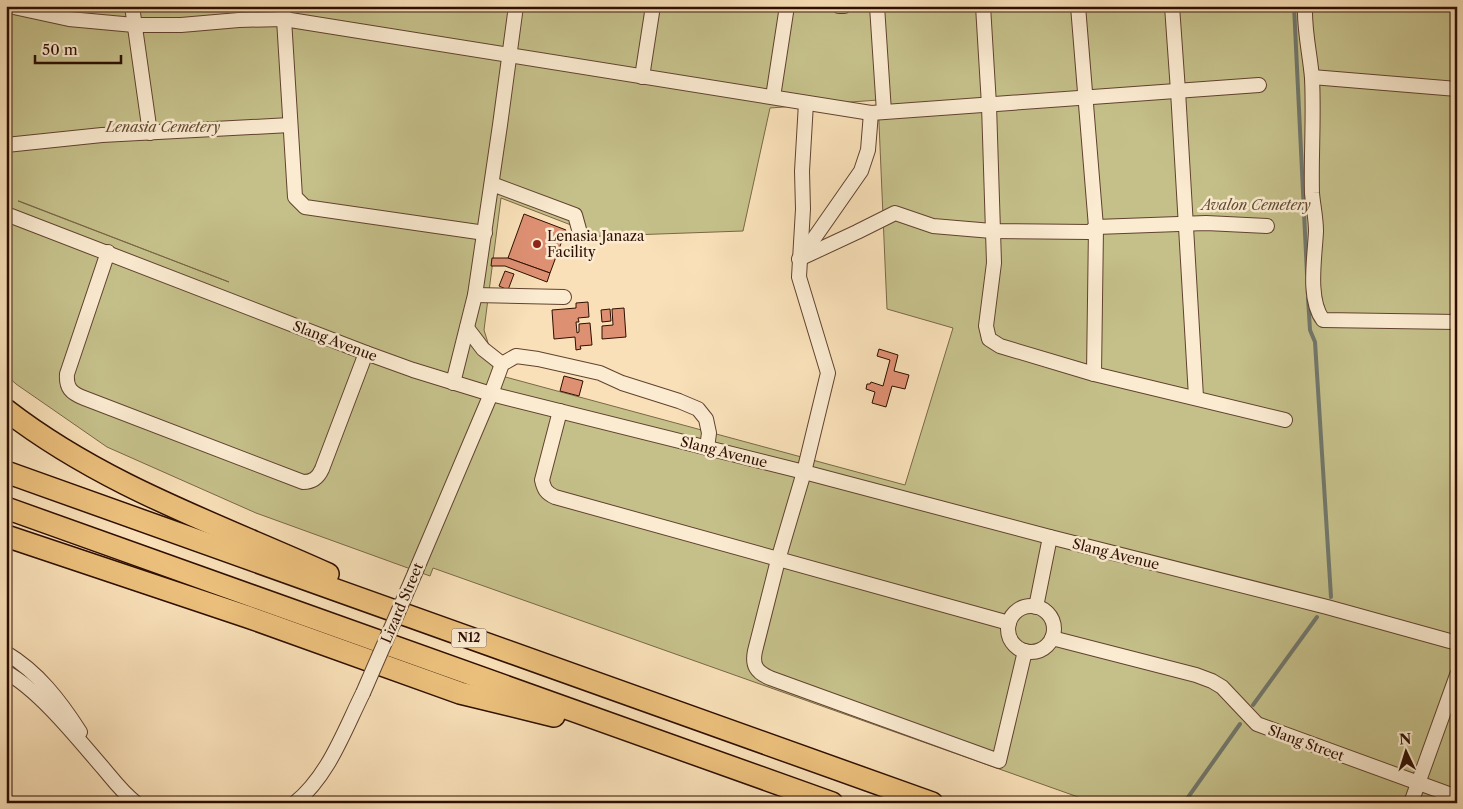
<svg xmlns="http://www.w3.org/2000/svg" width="1463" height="809" font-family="'Libre Caslon Text',serif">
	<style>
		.green { fill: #c5c08a; stroke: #7a6746; fill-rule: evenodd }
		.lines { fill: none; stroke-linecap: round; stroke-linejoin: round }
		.stream { stroke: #71776b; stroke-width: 4 }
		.building { fill: #de9073; stroke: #2e0e01 }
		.minor-casing { stroke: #61422f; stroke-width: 16 }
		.highway-casing { stroke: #2e0e01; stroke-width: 24 }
		.minor { stroke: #fbebd1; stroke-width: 14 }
		.highway { stroke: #ecc07c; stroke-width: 21 }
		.minor-bridge-casing { stroke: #61422f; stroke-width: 16; stroke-linecap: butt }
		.minor-bridge { stroke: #fbebd1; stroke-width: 14 }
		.poi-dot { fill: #8f2418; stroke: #fbebd1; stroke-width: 2 }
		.labels { text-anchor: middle; stroke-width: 5; stroke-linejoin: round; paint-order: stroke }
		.shield { fill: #fbebd1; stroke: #6c503f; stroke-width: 1 }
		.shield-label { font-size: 12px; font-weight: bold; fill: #2e0e01 }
		.park-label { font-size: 14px; font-style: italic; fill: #634c31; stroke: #fbebd1 }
		.poi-label { font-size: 14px; fill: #2e0e01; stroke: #fbebd1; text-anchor: start }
		.street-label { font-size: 14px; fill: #2e0e01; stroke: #fbebd1 }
	</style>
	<rect width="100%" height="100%" fill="#f9e0b8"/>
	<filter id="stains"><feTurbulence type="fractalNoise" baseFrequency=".004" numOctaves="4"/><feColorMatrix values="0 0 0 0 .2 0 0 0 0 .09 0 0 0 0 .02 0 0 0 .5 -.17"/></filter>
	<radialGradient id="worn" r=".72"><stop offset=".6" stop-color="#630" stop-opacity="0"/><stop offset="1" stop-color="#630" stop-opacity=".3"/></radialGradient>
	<!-- green -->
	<path class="green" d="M6,6H1457V803H1095L433,568L430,576L256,513L107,447L16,384L6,375ZM878,100L887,309L953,328L905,485L498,375L484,330L501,198L571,225L574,237L743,231L770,108ZM18,201H19L229,282Z"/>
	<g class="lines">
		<!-- stream -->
		<g class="stream">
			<polyline points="1294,6 1307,274"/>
			<polyline points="1308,298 1310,330 1315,342 1331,597"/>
			<polyline points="1253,705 1317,617"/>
			<polyline points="1184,803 1240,724"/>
		</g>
	</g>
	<!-- building -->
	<g class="building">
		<polygon points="524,214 566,230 550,273 508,258"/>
		<polygon points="492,258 508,258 550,273 547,282 505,266 491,266"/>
		<polygon points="505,271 514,274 508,290 499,286"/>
		<polygon points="588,302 589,317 578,318 579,322 576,322 577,333 579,332 579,324 590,323 592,345 580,346 581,349 576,350 575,337 554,339 552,310 576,308 576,303"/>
		<polygon points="624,308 626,337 602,339 602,326 613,325 612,309"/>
		<polygon points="610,309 611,321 602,322 601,310"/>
		<polygon points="879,349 898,355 894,371 909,375 905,389 892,386 886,407 872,403 875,392 866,389 867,384 870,384 871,382 883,386 890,360 877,356"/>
		<polygon points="564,376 583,381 579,396 560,391"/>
	</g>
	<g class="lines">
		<defs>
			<g id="minor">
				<polyline points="9,6 69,19 134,25 181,25 239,20 284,19 295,197 305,207 485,233"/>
				<polyline points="132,6 150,133"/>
				<polyline points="283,6 284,19 871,113 1259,85"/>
				<polyline points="839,6 844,6"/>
				<polyline points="877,6 884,112"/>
				<polyline points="983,6 989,105 994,263 986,326 989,339 1000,346 1094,374 1285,420"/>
				<polyline points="1078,6 1096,227 1094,374"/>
				<polyline points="1172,6 1178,91 1196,397"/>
				<path d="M1305,6C1304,30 1310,54 1312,78C1314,117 1311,154 1312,193C1313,205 1316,218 1316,231C1315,256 1307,299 1323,320L1457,322"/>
				<polyline points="642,77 653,6"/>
				<polyline points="1312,77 1457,89"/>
				<polyline points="773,97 787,6"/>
				<path d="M806,103L802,171L803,209L799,277L828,373L804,472L778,560L755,651C752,665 756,672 770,678L999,761L1025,651"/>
				<polyline points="6,145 102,135 290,125"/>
				<polyline points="492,184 575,215 580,233"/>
				<polyline points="6,214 366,353 413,370 491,394 804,472 1050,537 1327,607 1457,643"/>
				<path d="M108,252L67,374C66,388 71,393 84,398L303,482C313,482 318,478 322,469L366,353"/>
				<polyline points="801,257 861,171 868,150 871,113"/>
				<polyline points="799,259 857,232 895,213 933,226 992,231 1090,232 1096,227 1206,223 1267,226"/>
				<polyline points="475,295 564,297"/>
				<polyline points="467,328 483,349 502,364"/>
				<polyline points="453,383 475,295 500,125 516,6"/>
				<path d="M560,411L542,480C544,489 546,493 555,497L1009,623"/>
				<polyline points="415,573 491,394 502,364 516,356 538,359 600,373 622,383 679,401 698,409 706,419 709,433 707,448"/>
				<circle cx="1031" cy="629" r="23"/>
				<polyline points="1036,607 1050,537"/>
				<polyline points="1052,638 1196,675 1212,681 1222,687 1257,724 1457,797"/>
				<path d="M6,653C38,672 60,701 80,732"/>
				<path d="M6,672C41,692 77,738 104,769C114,781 123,793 136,803"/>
				<path d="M295,803C329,775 344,731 363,693"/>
				<polyline points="1411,803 1457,675"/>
			</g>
			<g id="highway">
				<path d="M6,410C103,485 217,524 328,574"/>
				<polyline points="6,472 932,803"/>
				<polyline points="6,508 832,803"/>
				<polyline points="6,536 248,617 460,693 554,716"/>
			</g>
		</defs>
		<!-- minor casing -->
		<use href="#minor" class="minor-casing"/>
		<!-- highway casing -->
		<use href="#highway" class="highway-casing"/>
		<!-- minor -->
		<use href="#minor" class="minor"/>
		<!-- highway -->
		<use href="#highway" class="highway"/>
		<defs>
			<polyline id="minor-bridge" points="363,693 415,573"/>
		</defs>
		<!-- minor-bridge casing -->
		<use href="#minor-bridge" class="minor-bridge-casing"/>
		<!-- minor-bridge -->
		<use href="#minor-bridge" class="minor-bridge"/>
	</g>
	<!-- markers -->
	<circle class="poi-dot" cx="537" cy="244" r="5"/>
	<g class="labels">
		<!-- shield labels -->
		<rect class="shield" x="451.5" y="628.5" width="35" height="19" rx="4"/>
		<g class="shield-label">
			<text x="469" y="642">N12</text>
		</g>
		<!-- park labels -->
		<g class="park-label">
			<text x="163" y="132">Lenasia Cemetery</text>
			<text x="1256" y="210">Avalon Cemetery</text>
		</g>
		<!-- poi labels -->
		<g class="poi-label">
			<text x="547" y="241">Lenasia Janaza<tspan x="547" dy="16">Facility</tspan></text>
		</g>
		<!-- street labels -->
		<g class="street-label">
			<text transform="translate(335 341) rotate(21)" y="5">Slang Avenue</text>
			<text transform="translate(724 452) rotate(14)" y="5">Slang Avenue</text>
			<text transform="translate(1116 554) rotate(14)" y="5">Slang Avenue</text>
			<text transform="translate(402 603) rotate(-67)" y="5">Lizard Street</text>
			<text transform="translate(1306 743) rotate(20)" y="5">Slang Street</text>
		</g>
	</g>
	<!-- margin -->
	<rect width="1463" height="809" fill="none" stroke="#f9e0b8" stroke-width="25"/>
	<rect x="8" y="8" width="1448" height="794" fill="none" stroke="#2e0e01" stroke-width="2.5"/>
	<rect x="12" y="12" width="1438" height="784" fill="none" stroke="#2e0e01"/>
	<!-- north arrow -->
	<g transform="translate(1406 752) rotate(356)" stroke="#fbebd1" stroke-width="4" paint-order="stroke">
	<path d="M0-4L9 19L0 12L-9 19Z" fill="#2e0e01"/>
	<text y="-8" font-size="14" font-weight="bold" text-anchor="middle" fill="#2e0e01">N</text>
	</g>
	<!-- scale -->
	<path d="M35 55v8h86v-8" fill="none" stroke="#2e0e01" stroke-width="2.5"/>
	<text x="42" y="55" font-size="15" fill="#2e0e01" stroke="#fbebd1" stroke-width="4" paint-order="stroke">50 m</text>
	<rect width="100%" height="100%" filter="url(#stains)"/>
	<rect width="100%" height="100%" fill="url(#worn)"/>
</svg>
